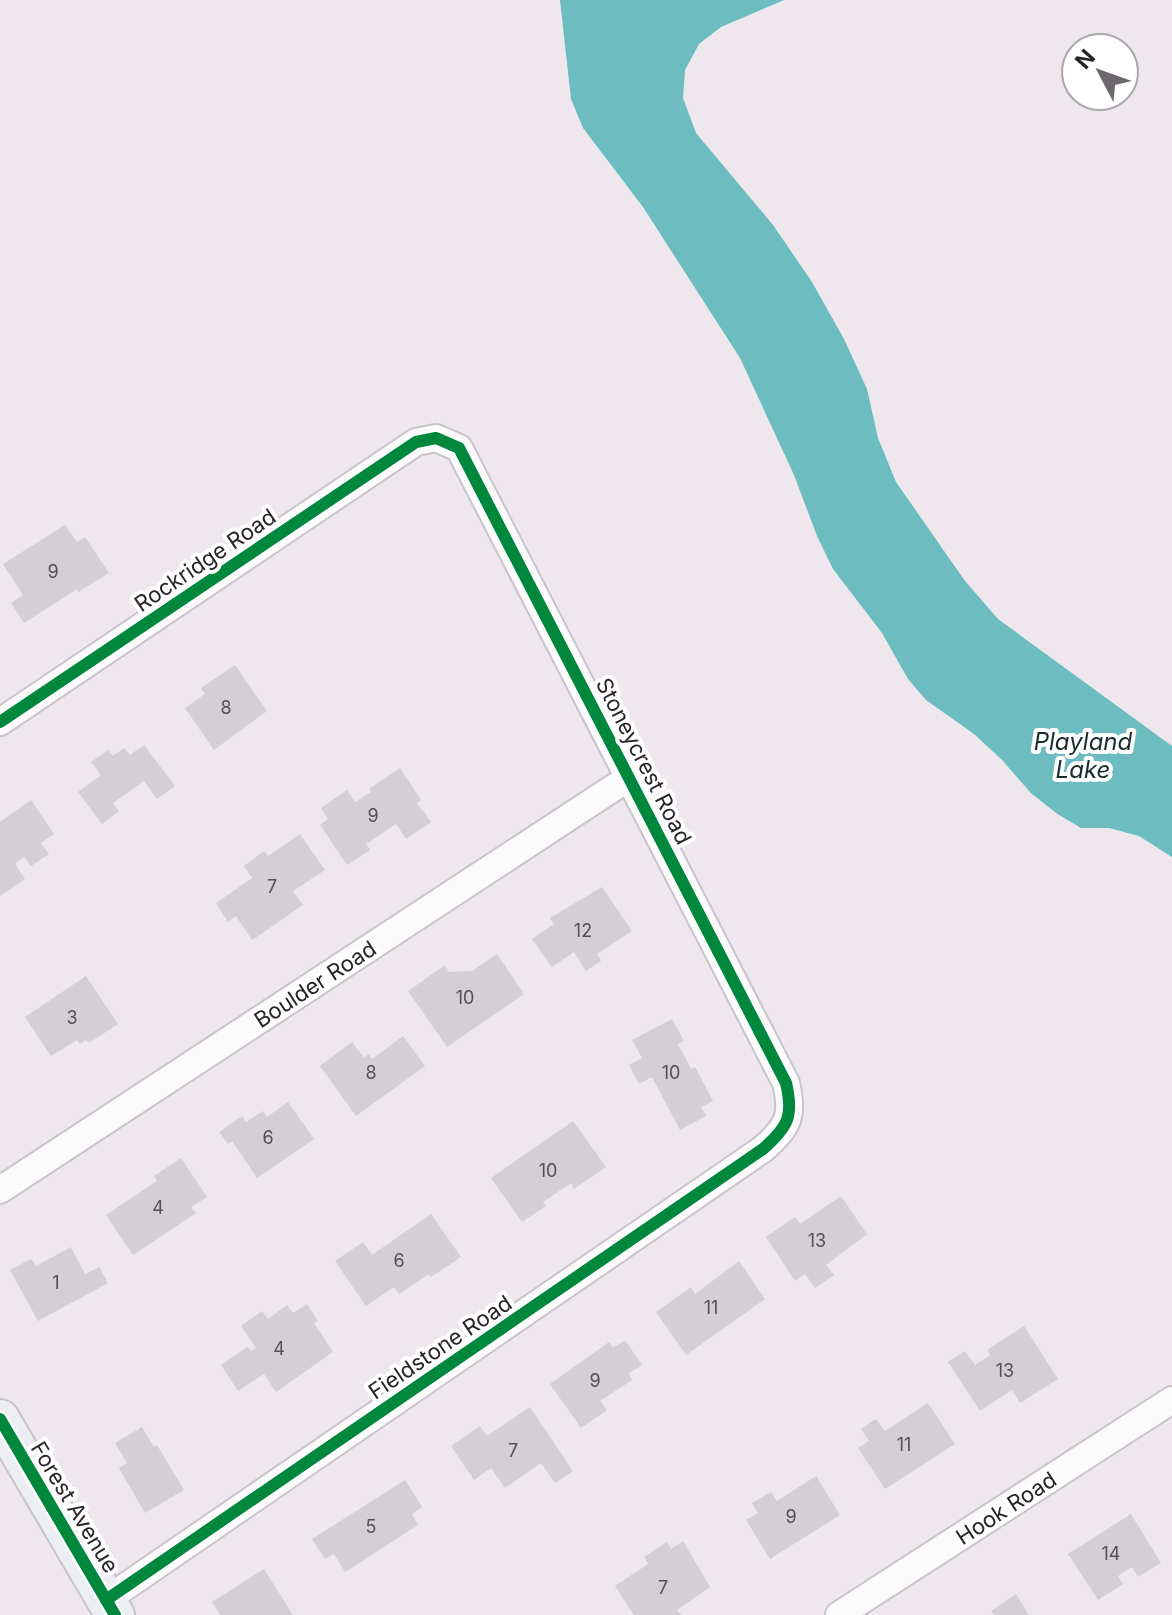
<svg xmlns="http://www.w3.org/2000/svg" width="1172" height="1615" font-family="Inter,sans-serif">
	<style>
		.water { fill: #6cbcc0 }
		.building { fill: #d4cfd4 }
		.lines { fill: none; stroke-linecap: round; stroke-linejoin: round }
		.street-casing { stroke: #c9c4c9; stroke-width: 30 }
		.secondary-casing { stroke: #c9c4c9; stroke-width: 42 }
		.street { stroke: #fcfbfc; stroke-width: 26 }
		.secondary { stroke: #eceff1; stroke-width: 38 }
		.cycleway-casing { stroke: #fff; stroke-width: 17 }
		.cycleway { stroke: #00873e; stroke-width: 12 }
		.labels { text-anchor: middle; stroke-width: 8; stroke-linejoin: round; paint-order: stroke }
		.number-label { font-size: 18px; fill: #555055 }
		.street-label { font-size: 22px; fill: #282428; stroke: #fff }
		.water-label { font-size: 24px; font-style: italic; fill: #192d2d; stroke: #fff }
	</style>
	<rect width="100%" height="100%" fill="#eee7ee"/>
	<!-- water -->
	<polygon class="water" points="560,0 784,0 721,27 699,44 685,70 683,98 696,133 773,225 812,282 844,339 867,389 878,438 896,482 965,581 998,619 1172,746 1172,857 1139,836 1109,828 1081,828 1056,813 1031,793 1002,760 974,734 926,700 908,679 882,633 833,569 817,536 794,475 740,358 643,207 583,128 571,99"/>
	<!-- building -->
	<g class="building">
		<polygon points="65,525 77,542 85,537 109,573 78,592 77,589 24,623 11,603 23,595 3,564"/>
		<polygon points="235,665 267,711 214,750 185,708 205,694 201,688"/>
		<polygon points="144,745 175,786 157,799 144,781 113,803 119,811 102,824 78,792 101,775 91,762 108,750 113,756 124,748 130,755"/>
		<polygon points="400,768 421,800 417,803 431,822 406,839 396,824 366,844 370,850 347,865 320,825 328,819 321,808 347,790 355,802 371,792 369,789"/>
		<polygon points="31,800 54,834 41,843 49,854 31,866 24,857 15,864 25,879 0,896 0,822"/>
		<polygon points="300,834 325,870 293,891 303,905 252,940 236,916 228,922 216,903 252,878 244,866 264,851 268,856"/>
		<polygon points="602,887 632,931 597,954 601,961 586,971 574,952 552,967 532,939 554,924 550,918"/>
		<polygon points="497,954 524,994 447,1047 408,991 445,965 449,972 472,971"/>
		<polygon points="86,976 118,1024 89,1043 86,1040 80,1044 77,1040 51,1056 25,1017"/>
		<polygon points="672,1019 684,1041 678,1044 691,1069 695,1067 713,1101 701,1107 706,1116 680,1130 652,1077 639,1084 629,1065 642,1058 632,1040"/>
		<polygon points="403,1036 425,1066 356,1116 320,1066 352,1042 364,1058 369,1054 372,1059"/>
		<polygon points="288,1102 314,1139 257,1178 232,1141 228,1144 219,1132 242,1116 246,1122 263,1111 267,1117"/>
		<polygon points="573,1121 606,1167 574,1189 571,1183 543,1202 546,1206 522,1222 491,1178"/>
		<polygon points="181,1158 207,1197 191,1207 196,1213 133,1255 106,1215 157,1181 154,1176"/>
		<polygon points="841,1196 867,1234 826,1265 834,1275 815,1288 805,1274 795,1281 766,1237 795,1217 800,1224"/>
		<polygon points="431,1214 461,1257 431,1277 429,1274 399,1294 394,1287 366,1306 335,1261 363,1242 372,1255"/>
		<polygon points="71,1247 85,1274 99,1267 108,1283 38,1321 10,1270 31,1259 36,1266"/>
		<polygon points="739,1261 765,1299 686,1355 656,1312 691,1287 695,1294"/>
		<polygon points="307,1304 318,1321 314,1323 333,1352 276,1392 264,1374 238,1391 221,1365 247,1347 251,1351 256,1348 241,1326 262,1311 268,1319 287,1305 293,1313"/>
		<polygon points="1024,1326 1058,1379 1020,1403 1012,1390 980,1411 948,1362 965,1351 975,1365 990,1355 987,1350"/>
		<polygon points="625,1340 642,1365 628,1374 632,1380 600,1401 607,1410 581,1428 550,1384 609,1342 613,1348"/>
		<polygon points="928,1403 955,1444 885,1489 858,1448 869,1441 861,1429 876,1419 885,1431"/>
		<polygon points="530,1407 573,1471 555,1483 541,1463 505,1488 491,1468 474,1480 451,1446 480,1426 487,1436"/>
		<polygon points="142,1427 154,1447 157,1445 184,1490 145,1513 119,1468 127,1463 115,1443"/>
		<polygon points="816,1476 840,1515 770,1559 746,1520 758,1513 752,1503 771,1492 777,1501"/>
		<polygon points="405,1480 422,1507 412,1514 418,1525 345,1572 334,1554 325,1559 312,1539"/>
		<polygon points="1131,1514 1161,1563 1138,1577 1132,1567 1118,1576 1123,1584 1098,1600 1068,1554"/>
		<polygon points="683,1541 710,1587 677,1610 681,1615 634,1615 615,1586 648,1564 644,1557 667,1542 671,1549"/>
		<polygon points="264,1569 293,1615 220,1615 212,1602"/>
		<polygon points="1016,1594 1029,1615 994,1615 991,1611"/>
	</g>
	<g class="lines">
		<defs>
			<g id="street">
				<path d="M0,722L416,442L436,438L459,448L786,1083C794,1116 788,1127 763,1149L106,1600"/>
				<polyline points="0,1190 630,777"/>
				<polyline points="839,1615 1172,1400"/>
			</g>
			<polyline id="secondary" points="0,1419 115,1615"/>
		</defs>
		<!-- street casing -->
		<use href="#street" class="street-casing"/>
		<!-- secondary casing -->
		<use href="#secondary" class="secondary-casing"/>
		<!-- street -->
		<use href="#street" class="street"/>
		<!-- secondary -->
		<use href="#secondary" class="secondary"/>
		<defs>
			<g id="cycleway">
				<path d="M0,722L416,442L436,438L459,448L786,1083C794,1116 788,1127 763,1149L106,1600"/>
				<polyline points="0,1419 115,1615"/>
			</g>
		</defs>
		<!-- cycleway casing -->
		<use href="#cycleway" class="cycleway-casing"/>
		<!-- cycleway -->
		<use href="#cycleway" class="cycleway"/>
	</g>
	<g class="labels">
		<!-- number labels -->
		<g class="number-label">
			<text x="53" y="578">9</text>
			<text x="226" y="714">8</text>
			<text x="373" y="822">9</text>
			<text x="272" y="893">7</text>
			<text x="583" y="937">12</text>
			<text x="465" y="1004">10</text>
			<text x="72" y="1024">3</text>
			<text x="371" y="1079">8</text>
			<text x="671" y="1079">10</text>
			<text x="268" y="1144">6</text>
			<text x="548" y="1177">10</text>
			<text x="158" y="1214">4</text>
			<text x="817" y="1247">13</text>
			<text x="399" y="1267">6</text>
			<text x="56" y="1289">1</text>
			<text x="711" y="1314">11</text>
			<text x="279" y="1355">4</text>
			<text x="1005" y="1377">13</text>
			<text x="595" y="1387">9</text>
			<text x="904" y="1451">11</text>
			<text x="513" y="1457">7</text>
			<text x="791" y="1523">9</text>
			<text x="371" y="1533">5</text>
			<text x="1111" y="1560">14</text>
			<text x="663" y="1594">7</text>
		</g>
		<!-- street labels -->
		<g class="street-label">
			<text transform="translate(205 560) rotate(-34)" y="8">Rockridge Road</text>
			<text transform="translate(644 761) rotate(63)" y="8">Stoneycrest Road</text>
			<text transform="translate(315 984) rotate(-33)" y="8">Boulder Road</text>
			<text transform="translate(440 1347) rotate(-34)" y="8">Fieldstone Road</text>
			<text transform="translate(75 1507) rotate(59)" y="8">Forest Avenue</text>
			<text transform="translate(1006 1508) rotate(-33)" y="8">Hook Road</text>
		</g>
		<!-- water labels -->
		<g class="water-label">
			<text x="1083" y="750">Playland<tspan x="1083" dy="28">Lake</tspan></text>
		</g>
	</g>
	<!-- north arrow -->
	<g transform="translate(1100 72) rotate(311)"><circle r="38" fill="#ffffff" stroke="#a9a7a9" stroke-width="2"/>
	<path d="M0-6L14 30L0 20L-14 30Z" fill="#6d686d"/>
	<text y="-12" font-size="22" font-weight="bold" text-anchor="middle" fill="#282428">N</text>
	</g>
</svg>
